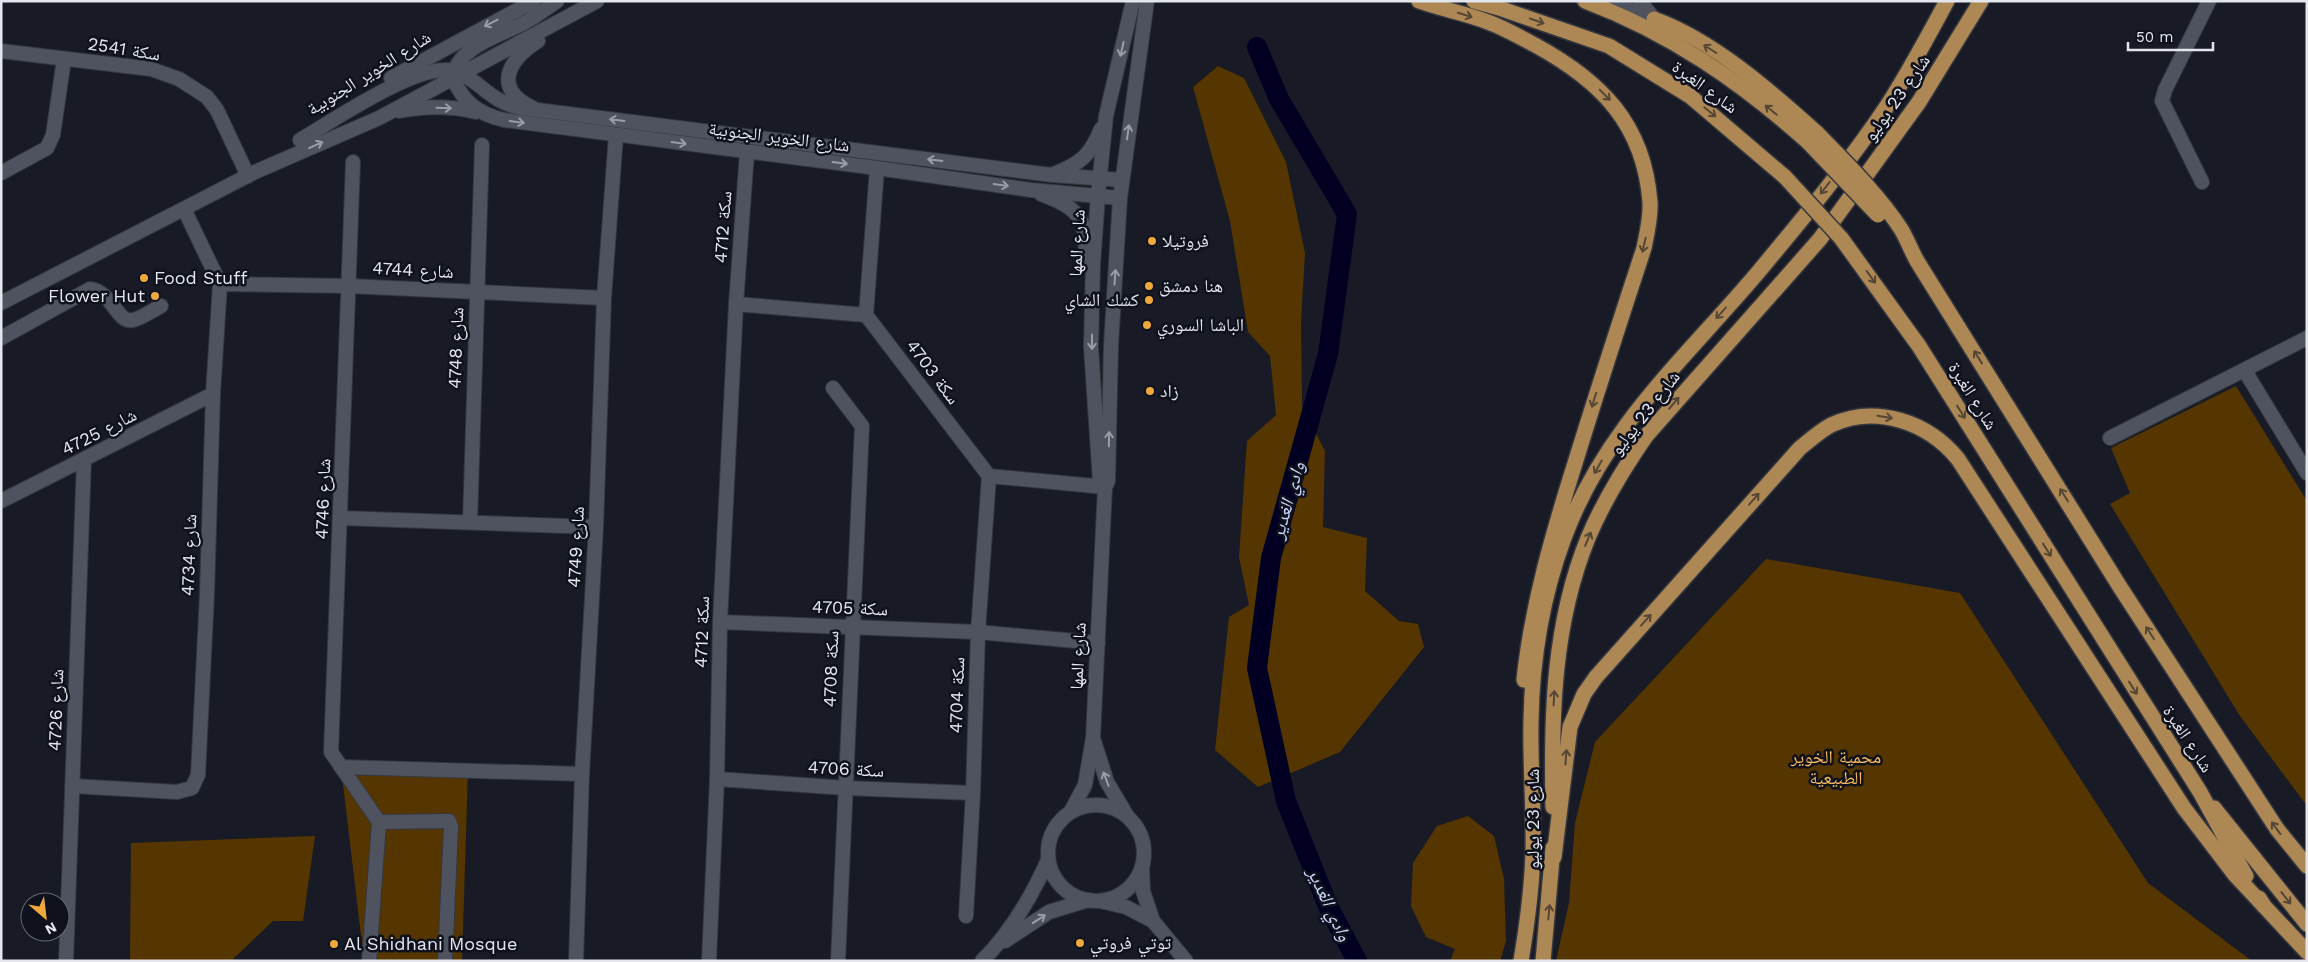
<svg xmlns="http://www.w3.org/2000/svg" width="2308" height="962" font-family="'Work Sans','Noto Naskh Arabic',sans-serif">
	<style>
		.green { fill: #553600 }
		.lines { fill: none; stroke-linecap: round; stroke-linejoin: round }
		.river { stroke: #020022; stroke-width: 20 }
		.minor-casing { stroke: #35373f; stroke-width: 16 }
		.major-casing { stroke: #35373f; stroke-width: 18 }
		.minor { stroke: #4f535f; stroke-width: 14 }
		.major { stroke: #ad8754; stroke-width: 15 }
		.major-bridge-casing { stroke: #35373f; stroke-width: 18; stroke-linecap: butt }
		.major-bridge { stroke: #ad8754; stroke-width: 15 }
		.oneway { stroke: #564735 }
		.oneway2 { stroke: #9a9ca6 }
		.poi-dot { fill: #eea83c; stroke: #0f121c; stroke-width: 2 }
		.labels { text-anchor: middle; stroke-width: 5; stroke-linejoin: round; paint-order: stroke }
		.street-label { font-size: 18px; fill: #e4e6ee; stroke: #0f121c }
		.poi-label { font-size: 18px; fill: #e4e6ee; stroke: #0f121c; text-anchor: start }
		.park-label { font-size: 18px; fill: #fcbb5f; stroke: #0f121c }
		.water-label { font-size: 19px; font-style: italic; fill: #ccd6fc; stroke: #0f121c }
	</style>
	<rect width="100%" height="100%" fill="#181b25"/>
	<!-- green -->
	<g class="green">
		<polygon points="1218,66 1244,78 1286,162 1305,253 1301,321 1302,407 1325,451 1323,527 1367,538 1365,591 1399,621 1418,624 1424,647 1340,752 1258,787 1215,750 1229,617 1249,605 1239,557 1247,441 1276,415 1270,356 1248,332 1230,221 1193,87"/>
		<polygon points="2236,386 2307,501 2307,806 2240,716 2110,504 2130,493 2111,448"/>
		<polygon points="1766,559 1960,593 2148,883 2252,961 1556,961 1569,903 1575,823 1595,742"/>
		<polygon points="341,767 468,771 462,961 364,961"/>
		<polygon points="1468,816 1494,836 1504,879 1506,941 1500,961 1450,961 1455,949 1426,937 1411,906 1413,863 1437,826"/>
		<polygon points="315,836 303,921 273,921 231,961 130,961 131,843"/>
	</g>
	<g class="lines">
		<!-- river -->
		<polyline class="river" points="1257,47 1279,99 1347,214 1328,354 1271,558 1257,668 1286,801 1328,906 1357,961"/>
		<defs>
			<g id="minor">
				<polyline points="1607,1 1654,19"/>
				<polyline points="1640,1 1654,19"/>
				<polyline points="1,51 151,69 179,79 207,97 217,110 248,176"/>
				<polyline points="391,78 534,1"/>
				<path d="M453,78C463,102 478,114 504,120L877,168L1031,190L1120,198"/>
				<path d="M453,78C456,47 501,35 524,23C536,16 546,9 557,1"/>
				<path d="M533,108C492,89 508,60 538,41"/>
				<path d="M399,111C425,106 451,106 476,112"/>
				<path d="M300,140C333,121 419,61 455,71C479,79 489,102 521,108L1052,175L1122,180"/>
				<polyline points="353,162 331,752 379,822"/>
				<polyline points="877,168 866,315 989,476 1105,487"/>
				<polyline points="1,173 47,148 53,135 64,59"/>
				<path d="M1054,174C1081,163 1090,156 1101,129"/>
				<polyline points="2202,182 2162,101 2165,90 2209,1"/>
				<path d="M1041,194C1059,201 1081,209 1084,231C1085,244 1085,253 1093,264"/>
				<polyline points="220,284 349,286 604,298"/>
				<polyline points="1,303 255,172 379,118 597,1"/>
				<polyline points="736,304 866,315"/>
				<path d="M1,338L90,289C113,292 117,324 133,320C142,318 153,310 161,306"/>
				<polyline points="2245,371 2307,473"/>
				<polyline points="833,388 862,426 838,961"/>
				<polyline points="2110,438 2307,338"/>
				<polyline points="1103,485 1100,482 1091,347 1093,265 1098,195 1106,116 1133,1"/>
				<polyline points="1,501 213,394"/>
				<polyline points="341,518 596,527"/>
				<polyline points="470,522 482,145"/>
				<polyline points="720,622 978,632 1098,643"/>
				<polyline points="1094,741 1107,782 1126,814"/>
				<polyline points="341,767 582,774"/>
				<polyline points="717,779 846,788 973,793"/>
				<polyline points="72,786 177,792 192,788 198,775 207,594 213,394 220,284 184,209"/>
				<circle cx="1096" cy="853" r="48"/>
				<polyline points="1071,811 1085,785 1093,738 1105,487 1108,481 1111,345 1120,198 1147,1"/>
				<polyline points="1142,867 1143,891 1153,921 1186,961"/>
				<polyline points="1100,901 1126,907 1153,921"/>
				<polyline points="966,916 973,793 978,632 989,476"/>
				<polyline points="1005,941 1049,912 1088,900"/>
				<polyline points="66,961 84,460"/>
				<polyline points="369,961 379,822 449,821 451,827 445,961"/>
				<polyline points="576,961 582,774 596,527 604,298 616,135"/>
				<polyline points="709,961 717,779 720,622 736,304 747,152"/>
				<path d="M982,961C1011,932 1031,898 1048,860"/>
			</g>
			<g id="major">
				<path d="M1419,1C1441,9 1465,13 1488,22C1504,28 1520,37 1535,45C1601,81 1644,124 1650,202C1651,217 1647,233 1644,248C1621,318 1598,389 1576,460C1553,533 1532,604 1524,680"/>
				<polyline points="1474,1 1499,8 1609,46 1690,96 1785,177"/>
				<path d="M1585,1C1670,33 1741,82 1808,142"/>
				<path d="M1654,19C1714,41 1770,91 1817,133"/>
				<polyline points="1841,238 1919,346 2200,792 2246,876"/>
				<polyline points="1917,261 2120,587 2277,829 2307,866"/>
				<path d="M1553,807C1551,716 1553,624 1588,538C1603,502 1624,468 1646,436L1820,239L1919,102L1981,1"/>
				<polyline points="2214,808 2307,924"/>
				<path d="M1554,857L1570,727L1584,694L1596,677L1800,448C1810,440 1820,431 1831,425C1876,404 1928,422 1958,459L2184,808L2235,875L2264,906"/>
				<polyline points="2259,898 2264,906 2307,952"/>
				<path d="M1521,961C1527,925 1532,888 1533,852C1534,808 1530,764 1531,721C1532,660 1543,595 1564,538C1605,427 1686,358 1760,270C1804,217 1849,163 1887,106C1909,72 1928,36 1947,1"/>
				<polyline points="1543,961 1553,848"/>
			</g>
		</defs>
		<!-- minor casing -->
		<use href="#minor" class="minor-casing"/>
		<!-- major casing -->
		<use href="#major" class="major-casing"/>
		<!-- minor -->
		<use href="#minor" class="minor"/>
		<!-- major -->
		<use href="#major" class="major"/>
		<defs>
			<g id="major-bridge">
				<path d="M1817,133C1846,163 1878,194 1901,229C1907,239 1911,250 1917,261"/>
				<polyline points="1808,142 1878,215"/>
				<polyline points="1785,177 1841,238"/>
			</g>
		</defs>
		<!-- major-bridge casing -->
		<use href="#major-bridge" class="major-bridge-casing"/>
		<!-- major-bridge -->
		<use href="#major-bridge" class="major-bridge"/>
	</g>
	<!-- one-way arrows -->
	<defs><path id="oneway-shaft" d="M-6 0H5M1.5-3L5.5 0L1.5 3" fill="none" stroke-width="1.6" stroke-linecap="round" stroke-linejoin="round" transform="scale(1.25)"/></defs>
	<g class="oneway">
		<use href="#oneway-shaft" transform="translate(1465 15) rotate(17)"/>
		<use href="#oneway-shaft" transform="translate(1537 21) rotate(19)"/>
		<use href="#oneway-shaft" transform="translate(1710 49) rotate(-148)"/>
		<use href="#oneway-shaft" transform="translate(1605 95) rotate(45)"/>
		<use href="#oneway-shaft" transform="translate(1771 110) rotate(-141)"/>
		<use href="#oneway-shaft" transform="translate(1710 112) rotate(39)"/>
		<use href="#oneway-shaft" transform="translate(1825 188) rotate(128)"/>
		<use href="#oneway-shaft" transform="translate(1644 245) rotate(103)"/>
		<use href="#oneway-shaft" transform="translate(1871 277) rotate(54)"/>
		<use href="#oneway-shaft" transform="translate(1721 313) rotate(132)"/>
		<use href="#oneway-shaft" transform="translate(1978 357) rotate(-122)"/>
		<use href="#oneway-shaft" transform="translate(1594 400) rotate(107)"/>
		<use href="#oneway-shaft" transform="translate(1674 403) rotate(-50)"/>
		<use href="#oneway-shaft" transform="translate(1961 412) rotate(58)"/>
		<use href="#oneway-shaft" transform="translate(1885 417) rotate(9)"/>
		<use href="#oneway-shaft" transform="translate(1598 467) rotate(120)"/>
		<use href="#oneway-shaft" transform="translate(2064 495) rotate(-122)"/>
		<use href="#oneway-shaft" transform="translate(1754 499) rotate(-49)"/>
		<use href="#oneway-shaft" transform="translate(1588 539) rotate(-68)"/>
		<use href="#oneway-shaft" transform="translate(2047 550) rotate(58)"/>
		<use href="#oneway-shaft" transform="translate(1646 620) rotate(-48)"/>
		<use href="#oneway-shaft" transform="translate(2150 633) rotate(-123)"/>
		<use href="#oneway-shaft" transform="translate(2133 688) rotate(58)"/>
		<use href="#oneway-shaft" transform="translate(1554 698) rotate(-87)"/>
		<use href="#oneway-shaft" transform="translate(1566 757) rotate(-86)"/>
		<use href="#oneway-shaft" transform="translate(2276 828) rotate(-126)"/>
		<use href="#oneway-shaft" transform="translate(2286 898) rotate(52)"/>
		<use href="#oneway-shaft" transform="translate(1549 912) rotate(-84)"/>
	</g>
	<g class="oneway2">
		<use href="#oneway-shaft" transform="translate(491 23) rotate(153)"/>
		<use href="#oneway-shaft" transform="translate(1122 49) rotate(103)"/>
		<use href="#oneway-shaft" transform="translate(444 108) rotate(2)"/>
		<use href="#oneway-shaft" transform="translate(617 120) rotate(-173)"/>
		<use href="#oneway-shaft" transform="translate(517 122) rotate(8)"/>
		<use href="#oneway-shaft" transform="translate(1128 132) rotate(-82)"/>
		<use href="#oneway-shaft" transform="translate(679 143) rotate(8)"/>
		<use href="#oneway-shaft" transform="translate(316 145) rotate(-24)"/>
		<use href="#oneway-shaft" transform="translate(935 160) rotate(-173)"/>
		<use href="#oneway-shaft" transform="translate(840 163) rotate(7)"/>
		<use href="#oneway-shaft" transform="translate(1001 185) rotate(8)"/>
		<use href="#oneway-shaft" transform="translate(1115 277) rotate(-86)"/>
		<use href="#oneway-shaft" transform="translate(1092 342) rotate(90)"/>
		<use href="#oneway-shaft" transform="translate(1109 439) rotate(-89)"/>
		<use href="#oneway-shaft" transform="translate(1106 779) rotate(-111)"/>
		<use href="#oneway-shaft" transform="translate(1039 919) rotate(-33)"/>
	</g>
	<!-- markers -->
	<g class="poi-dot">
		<circle cx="1152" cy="241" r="5"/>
		<circle cx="144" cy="278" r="5"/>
		<circle cx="1149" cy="286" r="5"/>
		<circle cx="155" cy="296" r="5"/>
		<circle cx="1149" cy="300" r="5"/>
		<circle cx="1147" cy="325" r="5"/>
		<circle cx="1150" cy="391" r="5"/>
		<circle cx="1080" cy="943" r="5"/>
		<circle cx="334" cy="944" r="5"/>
	</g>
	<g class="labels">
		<!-- street labels -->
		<g class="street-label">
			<text transform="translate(124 49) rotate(9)" y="6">سكة 2541</text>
			<text transform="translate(369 73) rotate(-32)" y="6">شارع الخوير الجنوبية</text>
			<text transform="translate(1705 87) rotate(36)" y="6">شارع الغبرة</text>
			<text transform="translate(1897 98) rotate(-55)" y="6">شارع 23 يوليو</text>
			<text transform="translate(779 137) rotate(7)" y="6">شارع الخوير الجنوبية</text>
			<text transform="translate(723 227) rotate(-86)" y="6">سكة 4712</text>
			<text transform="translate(1077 243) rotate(-87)" y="6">شارع المها</text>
			<text transform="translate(413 270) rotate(3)" y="6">4744 شارع</text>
			<text transform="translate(456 348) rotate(-88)" y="6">4748 شارع</text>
			<text transform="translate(933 372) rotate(53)" y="6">4703 سكة</text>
			<text transform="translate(1973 396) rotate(58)" y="6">شارع الغبرة</text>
			<text transform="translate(1645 413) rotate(-52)" y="6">شارع 23 يوليو</text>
			<text transform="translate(99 432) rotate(-27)" y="6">4725 شارع</text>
			<text transform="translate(323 499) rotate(-88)" y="6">4746 شارع</text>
			<text transform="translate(576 547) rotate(-87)" y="6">4749 شارع</text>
			<text transform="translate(189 555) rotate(-88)" y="6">4734 شارع</text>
			<text transform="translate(850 608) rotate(2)" y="6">4705 سكة</text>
			<text transform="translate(702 632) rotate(-88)" y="6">سكة 4712</text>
			<text transform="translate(1078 656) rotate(-87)" y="6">شارع المها</text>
			<text transform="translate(831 669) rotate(-88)" y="6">سكة 4708</text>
			<text transform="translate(957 695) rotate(-88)" y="6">سكة 4704</text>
			<text transform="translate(56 710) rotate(-88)" y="6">4726 شارع</text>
			<text transform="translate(2188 739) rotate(57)" y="6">شارع الغبرة</text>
			<text transform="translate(846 769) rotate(3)" y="6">4706 سكة</text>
			<text transform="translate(1533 819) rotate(-90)" y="6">شارع 23 يوليو</text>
		</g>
		<!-- poi labels -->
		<g class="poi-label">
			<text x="1162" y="247">فروتيلا</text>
			<text x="154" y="284">Food Stuff</text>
			<text x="1159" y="292">هنا دمشق</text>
			<text x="145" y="302" text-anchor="end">Flower Hut</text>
			<text x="1139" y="306" text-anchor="end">كشك الشاي</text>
			<text x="1157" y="331">الباشا السوري</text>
			<text x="1160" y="397">زاد</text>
			<text x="1090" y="949">توتي فروتي</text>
			<text x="344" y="950">Al Shidhani Mosque</text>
		</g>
		<!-- park labels -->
		<g class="park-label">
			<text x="1836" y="763">محمية الخوير<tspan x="1836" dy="21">الطبيعية</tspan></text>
		</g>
		<!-- water labels -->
		<g class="water-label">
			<text transform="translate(1287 500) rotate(-74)" y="7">وادي الغدير</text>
			<text transform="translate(1330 904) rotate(65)" y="7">وادي الغدير</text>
		</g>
	</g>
	<!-- border -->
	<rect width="2308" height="962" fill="none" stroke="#e4e6ee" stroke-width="5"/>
	<!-- north arrow -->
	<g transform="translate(45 917) rotate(152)"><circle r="24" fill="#0f121c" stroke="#646770"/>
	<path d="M0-4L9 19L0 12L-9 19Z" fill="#eea83c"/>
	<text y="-8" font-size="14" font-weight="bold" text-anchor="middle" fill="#e4e6ee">N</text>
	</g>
	<!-- scale -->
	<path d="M2128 42v8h85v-8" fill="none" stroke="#e4e6ee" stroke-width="2.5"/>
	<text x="2136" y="42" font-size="15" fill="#e4e6ee" stroke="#0f121c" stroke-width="4" paint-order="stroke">50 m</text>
</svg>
